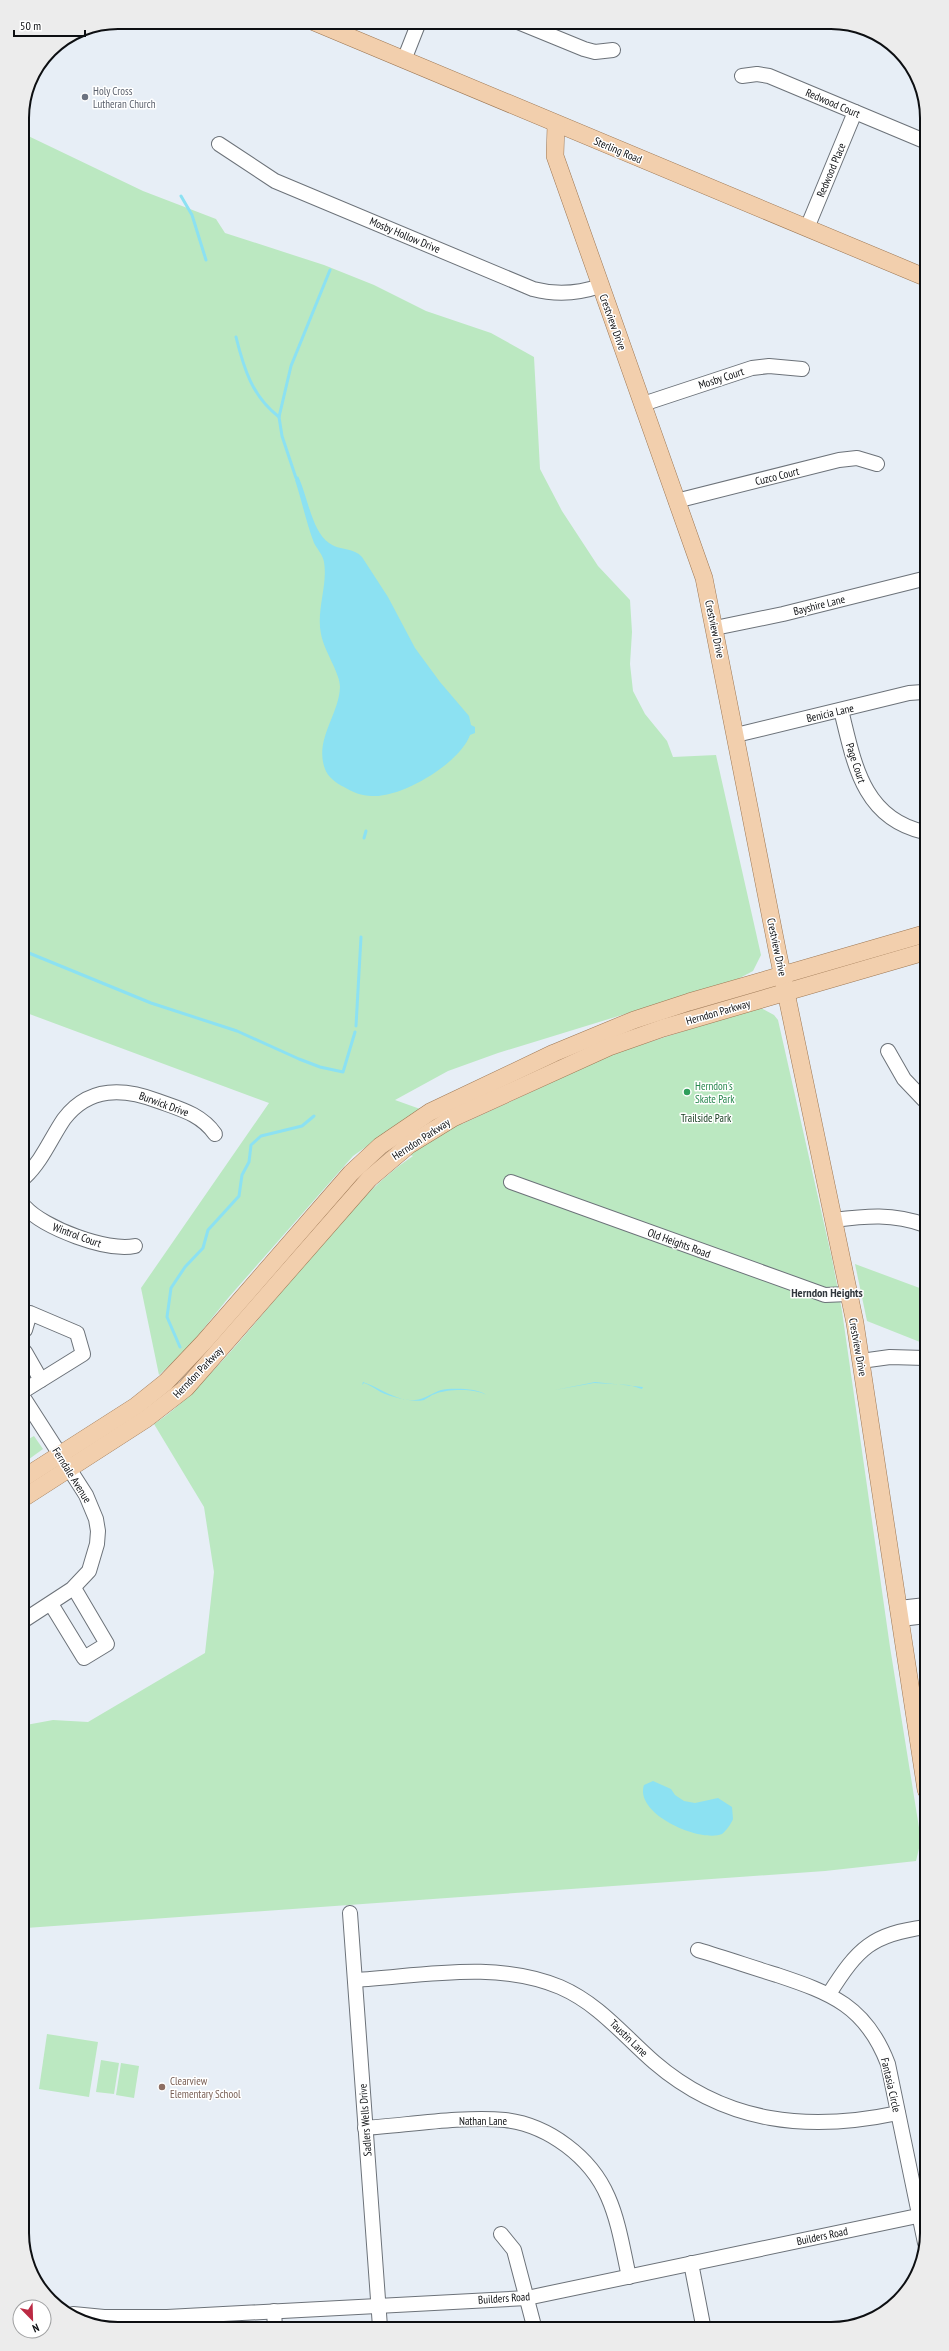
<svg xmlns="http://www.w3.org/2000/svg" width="949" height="2351" font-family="'PT Sans Narrow',sans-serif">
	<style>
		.green { fill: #bbe8c1 }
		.water { fill: #8ce1f2 }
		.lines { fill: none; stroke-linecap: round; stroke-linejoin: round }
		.stream { stroke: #8ce1f2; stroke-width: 3 }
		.minor-casing { stroke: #6c7279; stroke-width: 16 }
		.major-casing { stroke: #9d7753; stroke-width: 18 }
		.minor { stroke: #fff; stroke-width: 14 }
		.major { stroke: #f2cfad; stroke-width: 17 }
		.worship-dot { fill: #6b7280; stroke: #fff; stroke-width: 1.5 }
		.leisure-dot { fill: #2e9e5b; stroke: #fff; stroke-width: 1.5 }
		.education-dot { fill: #8d6e63; stroke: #fff; stroke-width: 1.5 }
		.labels { text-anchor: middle; stroke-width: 3; stroke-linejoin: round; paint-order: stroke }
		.worship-label { font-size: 11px; fill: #5b616d; stroke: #fff; text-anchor: start }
		.street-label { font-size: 11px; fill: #0d0f12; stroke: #fff }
		.leisure-label { font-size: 11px; fill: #27864d; stroke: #fff; text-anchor: start }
		.park-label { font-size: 11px; fill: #12391b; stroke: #fff }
		.education-label { font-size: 11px; fill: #785e54; stroke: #fff; text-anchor: start }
		.neighbourhood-label { font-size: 12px; font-weight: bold; fill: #31373d; stroke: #fff }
		.rim { fill: none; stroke: #0d0f12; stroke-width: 2 }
	</style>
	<rect width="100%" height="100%" fill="#e7eef6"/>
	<!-- green -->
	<g class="green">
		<path d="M22,133L143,191L216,219L225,233L324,265L374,285L426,311L491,333L534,357L540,469L562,511L598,566L630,600L632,632L630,664L633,691L645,714L667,741L673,757L716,755L761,955L753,971L736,980L498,1053L448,1071L395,1100L462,1124L615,1053L722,1019L761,1008L774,1015L778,1020L832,1259L842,1311L890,1647L921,1840L916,1861L825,1871L26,1928V1725L53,1720L88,1722L205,1653L214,1572L204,1507L154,1424C182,1406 202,1382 225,1358C258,1321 289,1282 322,1244C351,1211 376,1181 413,1156L374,1141L353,1156L229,1297L187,1349L159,1375L141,1288L269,1103L24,1012Z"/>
		<polygon points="855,1264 925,1290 925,1344 867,1321"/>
		<polygon points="34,1436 43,1449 25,1462 25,1441"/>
		<polygon points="47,2034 98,2042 89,2097 39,2089"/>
		<polygon points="101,2060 119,2063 114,2094 96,2092"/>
		<polygon points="121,2063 139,2066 134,2098 116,2095"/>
	</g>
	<!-- water -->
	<g class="water">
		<path d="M298,476C307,494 312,532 329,543C340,551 353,547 362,557L388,597L415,648L440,682L469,716L471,725L475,727V733L470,735C460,763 402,798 372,796C362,796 352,792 344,787C336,783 328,777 325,769C314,740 339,715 340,687C340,673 324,651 321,634C316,610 328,585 324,562C323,555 317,549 314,543C306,522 302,501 295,480Z"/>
		<path d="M363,1382C381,1388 395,1401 415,1400C425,1399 432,1393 441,1390C451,1388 478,1388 486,1395C476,1388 446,1389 435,1394C431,1395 428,1398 424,1400C417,1403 388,1397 379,1391C374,1388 370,1385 364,1383L362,1385Z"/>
		<polygon points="595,1382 643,1387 642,1389 629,1385 594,1383 555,1390"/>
		<path d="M653,1781L671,1789L675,1795L684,1801L695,1803L718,1798L732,1807L733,1819C731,1824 726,1831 722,1834C700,1843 634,1814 644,1785Z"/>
	</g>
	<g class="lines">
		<!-- stream -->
		<g class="stream">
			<polyline points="181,196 192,215 206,260"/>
			<path d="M236,337C244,369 252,396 279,417"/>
			<polyline points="296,478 282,436 279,417 291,366 330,270"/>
			<polyline points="364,838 366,831"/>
			<polyline points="24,951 151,1003 237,1031 299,1059 320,1067 343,1072 355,1032"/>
			<polyline points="356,1026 361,937"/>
			<polyline points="180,1347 167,1317 171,1288 185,1267 203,1248 208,1230 239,1196 242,1175 249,1162 251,1145 261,1136 302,1126 314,1116"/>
		</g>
		<defs>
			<g id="minor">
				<polyline points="518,22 584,49 595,52 613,50"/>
				<polyline points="404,60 419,22"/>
				<polyline points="742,76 757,74 769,76 922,140"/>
				<path d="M219,144L275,181L533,289C556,295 577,294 600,286"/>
				<polyline points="807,228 855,112"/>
				<polyline points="643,404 752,368 769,366 802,369"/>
				<polyline points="676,501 839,460 857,458 877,464"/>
				<polyline points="715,628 783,614 923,579"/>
				<path d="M841,710C854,762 862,818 924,832"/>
				<polyline points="736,735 909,693 923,692"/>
				<polyline points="888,1051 904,1079 924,1100"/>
				<path d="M25,1177C42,1161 51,1138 64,1119C89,1086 124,1088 158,1101C180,1109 201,1114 215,1134"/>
				<polyline points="511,1182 825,1295 848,1294"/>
				<path d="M25,1207C44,1228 107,1252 135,1246"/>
				<path d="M833,1220C866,1216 893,1213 925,1225"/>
				<polyline points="25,1330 30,1313 77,1333 83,1354 25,1390"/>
				<polyline points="25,1352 41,1380"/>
				<polyline points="861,1361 890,1357 925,1358"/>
				<polyline points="25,1400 86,1495 96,1519 98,1531 97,1544 89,1571 72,1589 26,1619"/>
				<polyline points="51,1604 84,1658 107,1644 74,1588"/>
				<polyline points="899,1608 926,1605"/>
				<polyline points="901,1619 926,1616"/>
				<polyline points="350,1913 380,2327"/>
				<path d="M698,1950C725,1958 751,1967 777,1975C831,1993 866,2006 888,2064L925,2243"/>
				<path d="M355,1980C422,1976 496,1960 560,1987C599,2004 623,2035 654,2062C726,2124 809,2132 898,2113"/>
				<path d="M829,1994C858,1948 872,1934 926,1927"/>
				<path d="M365,2128C408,2125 463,2116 505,2120C548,2125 591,2157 608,2197C619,2222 623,2250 629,2277"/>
				<polyline points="501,2234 514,2250 534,2326"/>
				<polyline points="691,2263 703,2325"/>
				<polyline points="274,2311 275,2328"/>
				<polyline points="73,2314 104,2317 167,2317 527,2298 927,2214"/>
			</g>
			<g id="major">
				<polyline points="314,22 922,276"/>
				<polyline points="556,124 555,156 704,578 778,954 855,1323 926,1790"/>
				<polyline points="25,1477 136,1406 166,1382 204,1342 351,1173 380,1146 430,1112 554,1053 634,1020 689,1002 924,934"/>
				<polyline points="25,1497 146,1419 186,1388 369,1179 409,1145 453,1118 609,1047 663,1028 924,952"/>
			</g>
		</defs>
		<!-- minor casing -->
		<use href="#minor" class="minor-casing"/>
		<!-- major casing -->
		<use href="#major" class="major-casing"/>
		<!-- minor -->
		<use href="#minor" class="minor"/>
		<!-- major -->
		<use href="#major" class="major"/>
	</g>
	<!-- markers -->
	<circle class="worship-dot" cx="85" cy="97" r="4"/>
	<circle class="leisure-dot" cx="687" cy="1092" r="4"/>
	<circle class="education-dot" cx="162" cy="2087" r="4"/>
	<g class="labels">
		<!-- worship labels -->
		<g class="worship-label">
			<text x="93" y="95">Holy Cross<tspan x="93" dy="13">Lutheran Church</tspan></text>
		</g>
		<!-- street labels -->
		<g class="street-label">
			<text transform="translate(833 103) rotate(23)" y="4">Redwood Court</text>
			<text transform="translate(618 150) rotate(23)" y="4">Sterling Road</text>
			<text transform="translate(831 170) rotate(-67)" y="4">Redwood Place</text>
			<text transform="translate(405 235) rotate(23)" y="4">Mosby Hollow Drive</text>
			<text transform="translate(613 322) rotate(70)" y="4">Crestview Drive</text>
			<text transform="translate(721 378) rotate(-18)" y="4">Mosby Court</text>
			<text transform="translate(777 476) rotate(-14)" y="4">Cuzco Court</text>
			<text transform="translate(819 605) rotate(-14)" y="4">Bayshire Lane</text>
			<text transform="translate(715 629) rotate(78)" y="4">Crestview Drive</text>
			<text transform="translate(830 713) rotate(-13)" y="4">Benicia Lane</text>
			<text transform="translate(856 763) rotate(72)" y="4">Page Court</text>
			<text transform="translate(777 947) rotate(78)" y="4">Crestview Drive</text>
			<text transform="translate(718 1012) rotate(-16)" y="4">Herndon Parkway</text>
			<text transform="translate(164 1104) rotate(20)" y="4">Burwick Drive</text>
			<text transform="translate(421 1139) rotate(-33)" y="4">Herndon Parkway</text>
			<text transform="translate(77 1235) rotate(20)" y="4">Wintrol Court</text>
			<text transform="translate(679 1243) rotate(20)" y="4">Old Heights Road</text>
			<text transform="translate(858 1347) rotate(80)" y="4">Crestview Drive</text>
			<text transform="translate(198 1372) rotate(-46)" y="4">Herndon Parkway</text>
			<text transform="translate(72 1475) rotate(58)" y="4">Ferndale Avenue</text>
			<text transform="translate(629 2038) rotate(44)" y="4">Taustin Lane</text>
			<text transform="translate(891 2085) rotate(77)" y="4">Fantasia Circle</text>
			<text transform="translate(365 2120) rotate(-94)" y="4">Sadlers Wells Drive</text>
			<text x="483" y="2125">Nathan Lane</text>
			<text transform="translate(822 2236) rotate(-12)" y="4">Builders Road</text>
			<text transform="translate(504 2298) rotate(-4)" y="4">Builders Road</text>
		</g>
		<!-- leisure labels -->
		<g class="leisure-label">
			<text x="695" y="1090">Herndon's<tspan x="695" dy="13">Skate Park</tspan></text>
		</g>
		<!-- park labels -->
		<g class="park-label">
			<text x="706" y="1122">Trailside Park</text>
		</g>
		<!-- education labels -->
		<g class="education-label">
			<text x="170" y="2085">Clearview<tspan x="170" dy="13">Elementary School</tspan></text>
		</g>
		<!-- neighbourhood labels -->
		<g class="neighbourhood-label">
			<text x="827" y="1297">Herndon Heights</text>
		</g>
	</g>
	<!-- crop -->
	<path d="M0 0H949V2351H0ZM118 29H831A89 89 0 0 1 920 118V2233A89 89 0 0 1 831 2322H118A89 89 0 0 1 29 2233V118A89 89 0 0 1 118 29Z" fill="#ececec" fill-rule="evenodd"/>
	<path class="rim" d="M118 29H831A89 89 0 0 1 920 118V2233A89 89 0 0 1 831 2322H118A89 89 0 0 1 29 2233V118A89 89 0 0 1 118 29Z"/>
	<!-- north arrow -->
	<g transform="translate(32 2319) rotate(157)"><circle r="19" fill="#ffffff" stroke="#9e9fa0"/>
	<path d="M0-3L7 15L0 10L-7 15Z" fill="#bb2a43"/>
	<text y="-6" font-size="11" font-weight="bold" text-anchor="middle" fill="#0d0f12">N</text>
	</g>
	<!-- scale -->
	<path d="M14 30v6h71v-6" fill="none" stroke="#0d0f12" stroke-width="2"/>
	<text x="20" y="30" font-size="12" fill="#0d0f12" stroke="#ffffff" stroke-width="3" paint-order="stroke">50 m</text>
</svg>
